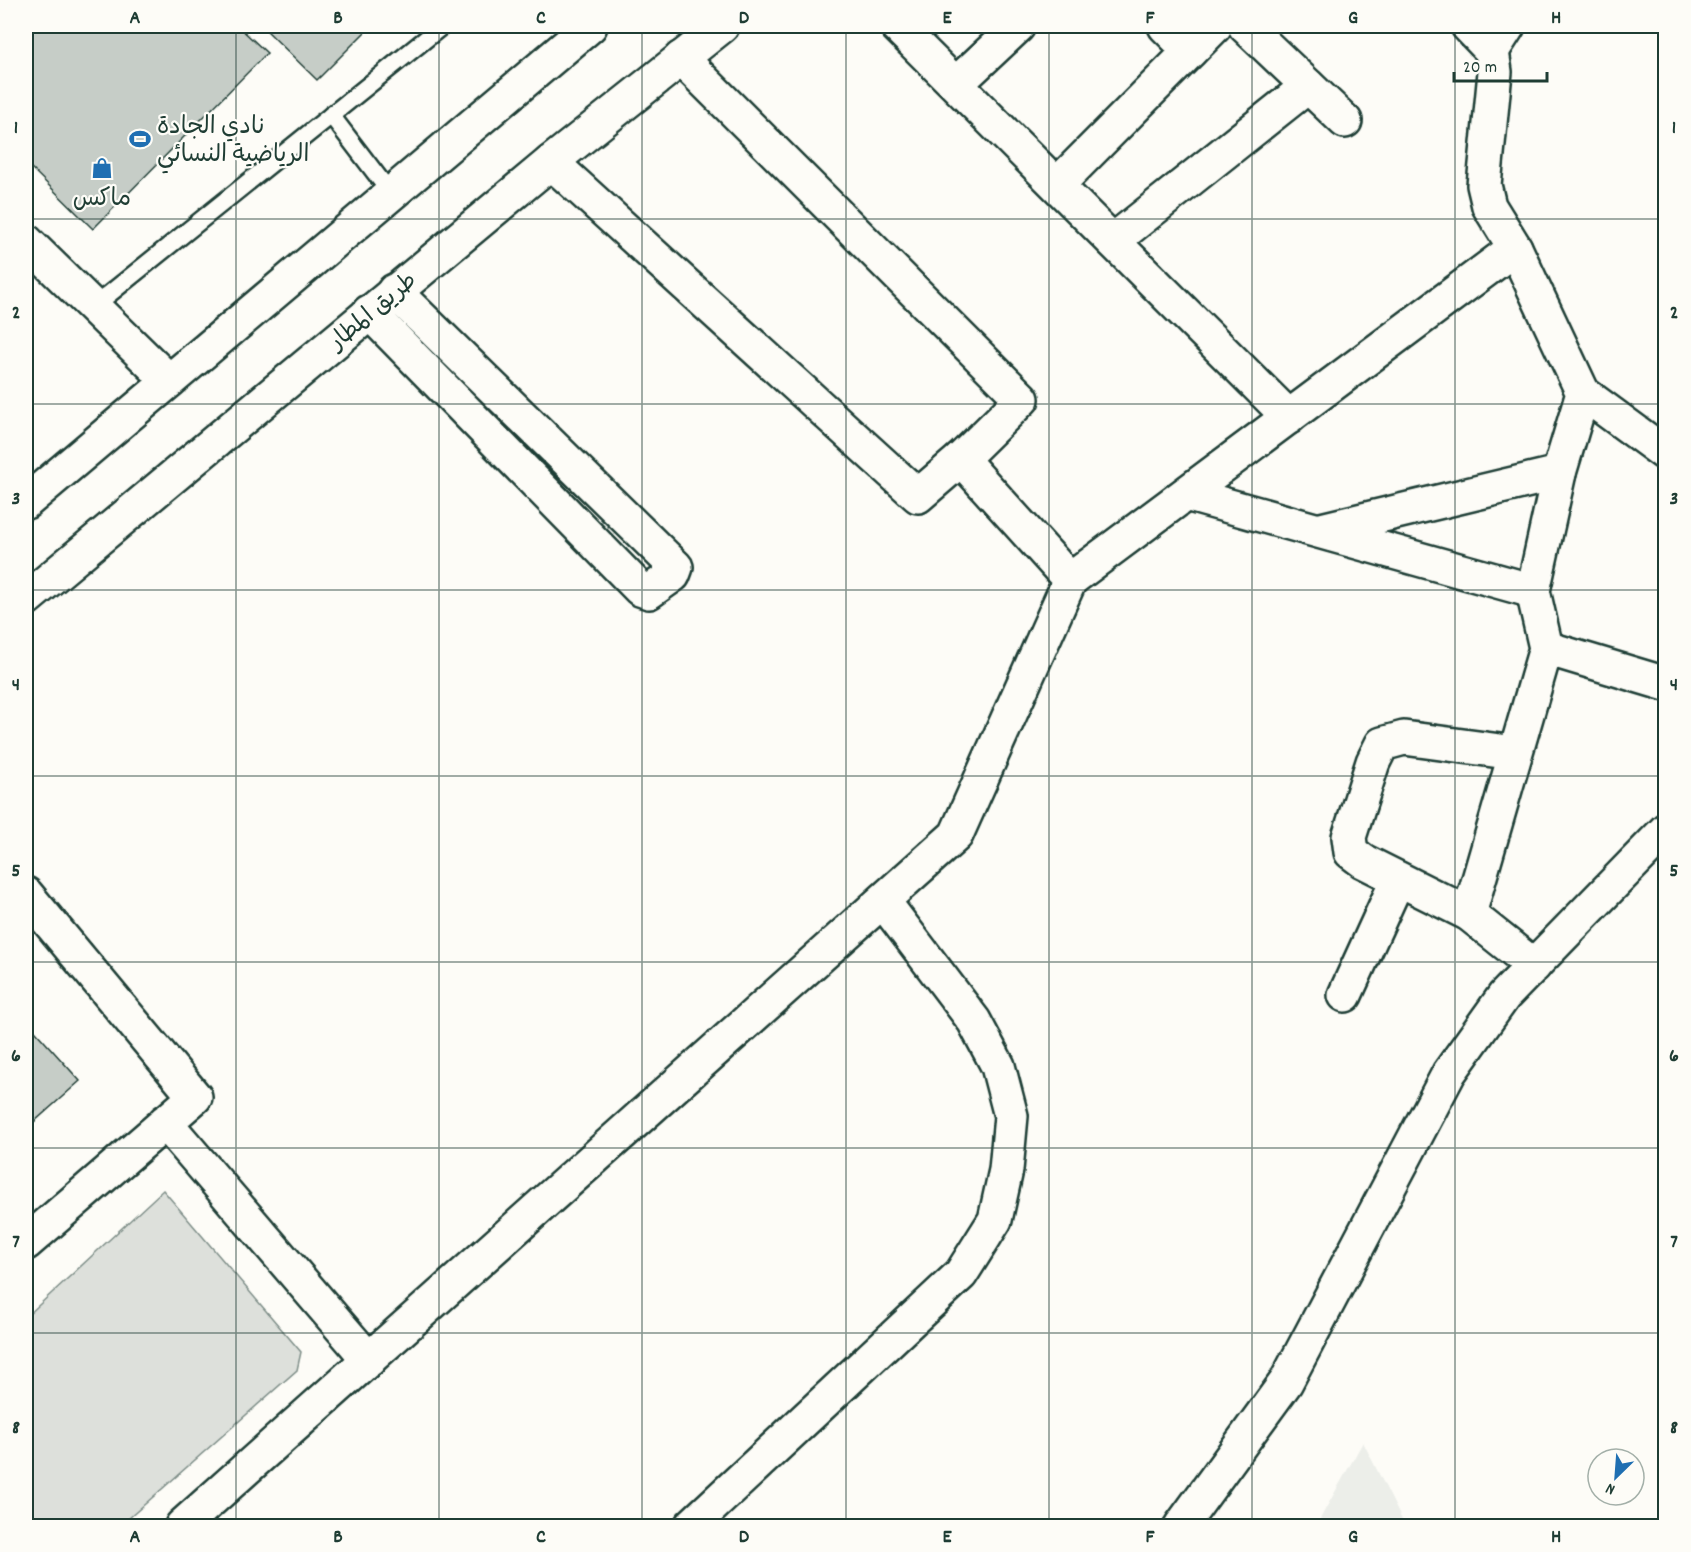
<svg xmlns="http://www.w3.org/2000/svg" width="1691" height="1552" font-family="Dekko,'Playpen Sans Arabic',sans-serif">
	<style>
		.built { fill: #eceee9 }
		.green { fill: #dde0db; stroke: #7e8e88; stroke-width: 1.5 }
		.building { fill: #c6cdc7; stroke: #1f3d34; stroke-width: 1.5 }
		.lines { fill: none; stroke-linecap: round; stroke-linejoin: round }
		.lane-casing { stroke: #1f3d34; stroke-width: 21 }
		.street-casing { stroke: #1f3d34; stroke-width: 38 }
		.primary-casing { stroke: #1f3d34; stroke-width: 38 }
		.lane { stroke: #fdfcf7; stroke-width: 16 }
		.street { stroke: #fdfcf7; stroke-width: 33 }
		.primary { stroke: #fdfcf7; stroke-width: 33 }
		.grid { fill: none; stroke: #1f3d34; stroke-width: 1.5; stroke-opacity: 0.55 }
		.labels { text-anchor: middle; stroke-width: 4.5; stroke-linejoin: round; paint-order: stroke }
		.poi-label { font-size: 24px; fill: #1f3d34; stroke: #fdfcf7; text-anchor: start }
		.street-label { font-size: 24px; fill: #1f3d34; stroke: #fdfcf7 }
		.neatline { fill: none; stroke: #1f3d34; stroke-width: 2 }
		.grid-label { font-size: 20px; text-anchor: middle; font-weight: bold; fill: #1f3d34 }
	</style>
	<rect width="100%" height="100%" fill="#fdfcf7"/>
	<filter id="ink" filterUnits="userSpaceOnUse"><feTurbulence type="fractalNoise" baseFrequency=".0167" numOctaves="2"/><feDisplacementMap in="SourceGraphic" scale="12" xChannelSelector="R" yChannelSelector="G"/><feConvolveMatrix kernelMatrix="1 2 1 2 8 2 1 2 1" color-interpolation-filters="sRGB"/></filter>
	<g filter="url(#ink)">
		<!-- built -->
		<polygon class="built" points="1363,1442 1405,1526 1316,1526"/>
		<!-- green -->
		<polygon class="green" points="163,1190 301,1352 297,1370 120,1526 26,1526 26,1317"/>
		<!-- building -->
		<g class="building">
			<polygon points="26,26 238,26 267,53 93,229 26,163"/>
			<polygon points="262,26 371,26 317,80"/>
			<polygon points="26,1021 80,1081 26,1129"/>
		</g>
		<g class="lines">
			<defs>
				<g id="lane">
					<polyline points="331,115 392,195"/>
					<polyline points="93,307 442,26"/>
				</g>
				<g id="street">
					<polyline points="897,26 1289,417"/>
					<polyline points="1165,26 1190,51"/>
					<polyline points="1245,26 1345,121"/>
					<polyline points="1468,26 1492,51 1495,72 1484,185 1489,206 1515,248 1583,393 1559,473 1533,591 1546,648 1469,914"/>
					<polyline points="1492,51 1508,26"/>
					<polyline points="956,84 1018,26"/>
					<polyline points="551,162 918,496 961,459 1022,399 681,58"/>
					<polyline points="1057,185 1215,26"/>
					<polyline points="26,241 169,381"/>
					<polyline points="1113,241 1308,86"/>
					<polyline points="369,312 640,589 649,592 673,575 676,567 394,291"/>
					<polyline points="1583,393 1666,454"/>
					<polyline points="1186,494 1533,591"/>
					<polyline points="1321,530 1559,473"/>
					<polyline points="1070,580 1515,248"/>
					<polyline points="1546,648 1666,684"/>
					<polyline points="1515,753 1404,738 1382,744 1373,762 1349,837 1351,852 1363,861 1469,914 1534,966"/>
					<polyline points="26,894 195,1097 26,1243"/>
					<polyline points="1345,995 1398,879"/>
					<polyline points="165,1122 369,1360"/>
					<polyline points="182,1526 956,835 1070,580 961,459"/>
					<polyline points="691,1526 961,1274 995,1220 1006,1170 1011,1116 998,1066 974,1021 883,901"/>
					<polyline points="1181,1526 1286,1382 1449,1073 1504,996 1666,830"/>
				</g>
				<g id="primary">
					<polyline points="26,502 590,26"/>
					<polyline points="26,599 551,162 722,26"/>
				</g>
			</defs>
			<!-- lane casing -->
			<use href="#lane" class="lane-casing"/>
			<!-- street casing -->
			<use href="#street" class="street-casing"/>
			<!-- primary casing -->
			<use href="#primary" class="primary-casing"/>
			<!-- lane -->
			<use href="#lane" class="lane"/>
			<!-- street -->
			<use href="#street" class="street"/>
			<!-- primary -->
			<use href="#primary" class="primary"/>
		</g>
	</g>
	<!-- grid -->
	<path class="grid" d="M236,26V1526M439,26V1526M642,26V1526M846,26V1526M1049,26V1526M1252,26V1526M1455,26V1526M26,219H1666M26,404H1666M26,590H1666M26,776H1666M26,962H1666M26,1148H1666M26,1333H1666"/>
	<!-- icons -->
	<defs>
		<symbol id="stadium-bare" viewBox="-9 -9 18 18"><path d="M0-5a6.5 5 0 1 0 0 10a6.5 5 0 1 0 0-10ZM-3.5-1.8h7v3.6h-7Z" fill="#1f6fb2" stroke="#fdfcf7" stroke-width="2.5" paint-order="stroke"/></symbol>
		<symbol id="shop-bare" viewBox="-9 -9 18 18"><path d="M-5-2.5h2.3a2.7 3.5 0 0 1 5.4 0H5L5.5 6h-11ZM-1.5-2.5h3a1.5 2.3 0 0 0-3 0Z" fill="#1f6fb2" stroke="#fdfcf7" stroke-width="2.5" paint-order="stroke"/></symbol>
	</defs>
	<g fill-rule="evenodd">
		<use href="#stadium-bare" x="125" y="124" width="30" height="30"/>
		<use href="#shop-bare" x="87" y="153" width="30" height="30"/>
	</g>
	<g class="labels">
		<!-- poi labels -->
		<g class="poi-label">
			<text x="157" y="133">نادي الجادة<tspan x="157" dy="28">الرياضية النسائي</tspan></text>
			<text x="102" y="205" text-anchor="middle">ماكس</text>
		</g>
		<!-- street labels -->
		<g class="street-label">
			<text transform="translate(372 310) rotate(-40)" y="8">طريق المطار</text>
		</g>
	</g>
	<!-- margin -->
	<rect width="1691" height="1552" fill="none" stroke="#fdfcf7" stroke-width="66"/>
	<!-- north arrow -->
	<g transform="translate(1616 1477) rotate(205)"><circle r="28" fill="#fdfcf7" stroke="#a4b0a9" stroke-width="1.5"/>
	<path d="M0-4.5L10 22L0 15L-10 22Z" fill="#1f6fb2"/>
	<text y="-9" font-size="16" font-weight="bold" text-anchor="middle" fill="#1f3d34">N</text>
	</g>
	<!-- scale -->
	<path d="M1454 72v9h93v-9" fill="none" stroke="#1f3d34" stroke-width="3"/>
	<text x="1463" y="72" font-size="18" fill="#1f3d34" stroke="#fdfcf7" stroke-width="4.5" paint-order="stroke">20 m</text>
	<rect x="33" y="33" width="1625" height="1486" class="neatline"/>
	<g class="grid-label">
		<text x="135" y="23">A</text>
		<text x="338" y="23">B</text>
		<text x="541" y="23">C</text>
		<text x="744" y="23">D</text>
		<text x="947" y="23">E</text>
		<text x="1150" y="23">F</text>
		<text x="1353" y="23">G</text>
		<text x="1556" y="23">H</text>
		<text x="16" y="133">1</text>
		<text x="1674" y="133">1</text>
		<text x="16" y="318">2</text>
		<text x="1674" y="318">2</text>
		<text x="16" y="504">3</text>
		<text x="1674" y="504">3</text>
		<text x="16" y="690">4</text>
		<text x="1674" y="690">4</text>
		<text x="16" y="876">5</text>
		<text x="1674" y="876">5</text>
		<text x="16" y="1061">6</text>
		<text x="1674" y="1061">6</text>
		<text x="16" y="1247">7</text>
		<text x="1674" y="1247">7</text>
		<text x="16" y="1433">8</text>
		<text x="1674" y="1433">8</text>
		<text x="135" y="1542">A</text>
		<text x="338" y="1542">B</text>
		<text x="541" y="1542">C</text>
		<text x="744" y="1542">D</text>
		<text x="947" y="1542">E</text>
		<text x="1150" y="1542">F</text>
		<text x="1353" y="1542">G</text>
		<text x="1556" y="1542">H</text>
	</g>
</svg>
